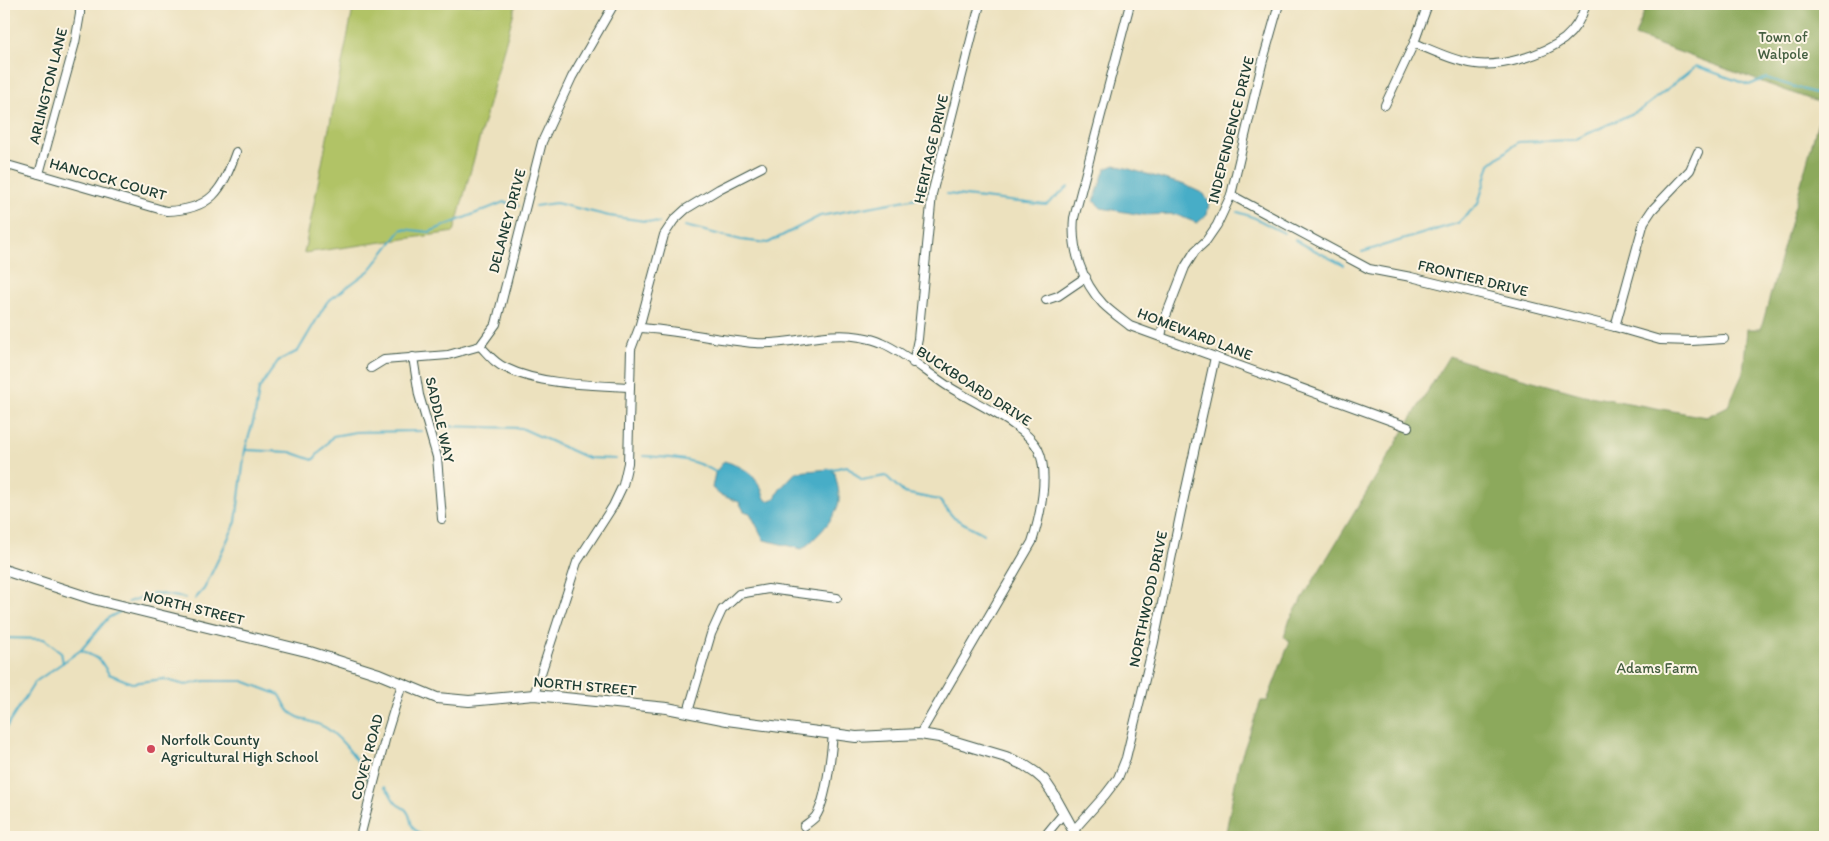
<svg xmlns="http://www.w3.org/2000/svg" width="1829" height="841" font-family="Itim,sans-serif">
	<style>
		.green { fill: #b1c366; stroke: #68804d }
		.forest { fill: #8ca95b; stroke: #567348 }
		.water { fill: #47adc7; stroke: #33757e }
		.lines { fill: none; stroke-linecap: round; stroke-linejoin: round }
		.stream { stroke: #47adc7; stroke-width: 2 }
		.minor-casing { stroke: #3e5649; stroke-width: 10 }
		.tertiary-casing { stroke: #3e5649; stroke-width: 12 }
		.minor { stroke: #fff; stroke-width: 8 }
		.tertiary { stroke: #fff; stroke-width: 10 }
		.poi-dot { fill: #d1495b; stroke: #fcf5e5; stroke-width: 2 }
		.labels { text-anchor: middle; stroke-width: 4; stroke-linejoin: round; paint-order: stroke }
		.park-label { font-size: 15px; fill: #445e40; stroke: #fcf5e5 }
		.street-label { font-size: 15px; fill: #1f3d34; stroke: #fcf5e5 }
		.poi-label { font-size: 15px; fill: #1f3d34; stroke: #fcf5e5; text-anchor: start }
	</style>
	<rect width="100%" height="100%" fill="#fcf5e5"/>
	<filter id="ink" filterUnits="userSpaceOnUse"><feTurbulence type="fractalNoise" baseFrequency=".02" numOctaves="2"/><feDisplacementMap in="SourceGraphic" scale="10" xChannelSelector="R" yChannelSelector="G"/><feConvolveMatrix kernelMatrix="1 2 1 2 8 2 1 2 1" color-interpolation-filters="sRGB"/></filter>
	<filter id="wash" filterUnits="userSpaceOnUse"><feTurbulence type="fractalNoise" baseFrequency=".0096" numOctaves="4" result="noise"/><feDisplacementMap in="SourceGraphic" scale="20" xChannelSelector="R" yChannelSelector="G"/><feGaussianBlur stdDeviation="1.12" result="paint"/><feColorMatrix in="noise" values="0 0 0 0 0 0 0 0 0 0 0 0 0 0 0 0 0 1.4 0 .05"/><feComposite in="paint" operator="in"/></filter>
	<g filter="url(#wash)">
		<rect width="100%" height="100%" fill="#ece1be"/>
		<!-- green -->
		<polygon class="green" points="354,4 516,4 454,232 304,253"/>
		<!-- forest -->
		<polygon class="forest" points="1647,4 1825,4 1825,837 1225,837 1239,763 1261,701 1267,701 1290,641 1284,637 1290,619 1449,356 1482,367 1584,395 1706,417 1728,406 1743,373 1747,329 1761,329 1823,104 1635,36"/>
		<!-- water -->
		<g class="water">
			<polygon points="1115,165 1185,185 1204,194 1209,203 1207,215 1197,223 1174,214 1143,215 1101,208 1094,201 1105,169"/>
			<path d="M724,461C741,466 751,471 760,486C763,491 763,497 767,501L775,498L780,489L796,472L830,469L835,473C836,481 840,492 839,500C838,516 815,540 802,549L764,540L750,513L744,511L739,502L720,495L712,488L715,473Z"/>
		</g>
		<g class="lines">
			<!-- stream -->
			<g class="stream">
				<polyline points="947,194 1046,205 1068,187"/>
				<polyline points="535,206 556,203 609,216 659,223"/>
				<polyline points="1238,212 1255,218 1284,233"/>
				<polyline points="685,226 741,240 768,243 820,216 917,198"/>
				<polyline points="1295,240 1343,265"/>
				<polyline points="1362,252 1458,223 1478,204 1490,164 1518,142 1574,140 1642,109 1696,66 1749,85 1766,78 1821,95"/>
				<polyline points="438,426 521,428 588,458 616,459"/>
				<polyline points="246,450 290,452 313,460 333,436 356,432 421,431"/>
				<path d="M644,456C671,458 693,457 717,473"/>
				<polyline points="828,470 847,466 862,480 886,476 904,493 939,500 954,518 984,534"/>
				<polyline points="195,599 204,589 236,522 245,450 255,415 259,389 278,361 298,351 327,302 370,270 402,229 429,232 504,202 519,206"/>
				<polyline points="128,602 155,593 185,598"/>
				<polyline points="4,638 44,639 61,652 63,663"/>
				<path d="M81,650L100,660L109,674L132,683L163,679L185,685L205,681H243L280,695C283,700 286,708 290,712C301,722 318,721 329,730C346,743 359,762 368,780"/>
				<polyline points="4,731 35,682 81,650 108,618 121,611"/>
				<path d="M384,787C392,793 390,797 396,803C398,806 403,807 406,810C415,820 404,826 426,837"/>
			</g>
		</g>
	</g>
	<g filter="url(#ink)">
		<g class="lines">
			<defs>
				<g id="minor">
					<path d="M1130,4L1074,218C1071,248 1082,282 1103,304C1111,312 1121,319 1130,326L1408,427"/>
					<path d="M1414,43C1434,51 1454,61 1476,64C1502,67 1543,55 1564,39C1575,30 1582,17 1586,4"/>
					<polyline points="1385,105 1414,43 1428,4"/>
					<path d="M4,164L166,211C211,210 222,191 236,152"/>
					<polyline points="39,174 75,43 80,14 80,4"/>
					<polyline points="1231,195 1369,269 1411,277 1615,327 1660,340 1692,341 1724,339"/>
					<polyline points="1046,300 1058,296 1086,277"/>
					<polyline points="1615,327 1644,222 1652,210 1690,170 1698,152"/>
					<path d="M639,328C678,330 716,340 755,343C791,346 825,330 861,337C867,338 876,340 882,343C905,353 925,371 946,385C969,400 1026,425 1038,449C1050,473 1040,517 1032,542L920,734"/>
					<polyline points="1161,337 1164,321 1185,267 1195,251 1206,241 1217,225 1231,195 1262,64 1279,4"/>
					<path d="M480,346C488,354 495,364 506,368C540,385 593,385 630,387"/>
					<polyline points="413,357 419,395 437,457 442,519"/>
					<polyline points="913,363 918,339 932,194 980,4"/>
					<polyline points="371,368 384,360 448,355 480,346 496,324 542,142 572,77 614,4"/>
					<polyline points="534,695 577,562 613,506 623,485 628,463 631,349 639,328 664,235 674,220 686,209 719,189 762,167"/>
					<polyline points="688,712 711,634 722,610 739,594 768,589 837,598"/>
					<path d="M804,826C808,823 813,820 816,816C827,799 831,755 833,734"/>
					<polyline points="1073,831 1105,795 1118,778 1126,758 1154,642 1181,511 1215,357"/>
					<polyline points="360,837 386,736 402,684"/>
					<polyline points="1044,837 1063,814"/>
				</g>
				<polyline id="tertiary" points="4,570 93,599 310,652 379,674 437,698 469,701 534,695 667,708 727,720 856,737 920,734 939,737 1006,757 1024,765 1036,773 1044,780 1052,792 1077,837"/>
			</defs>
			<!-- minor casing -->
			<use href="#minor" class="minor-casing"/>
			<!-- tertiary casing -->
			<use href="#tertiary" class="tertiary-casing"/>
			<!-- minor -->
			<use href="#minor" class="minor"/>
			<!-- tertiary -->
			<use href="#tertiary" class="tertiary"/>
		</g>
	</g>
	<!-- markers -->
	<circle class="poi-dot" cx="151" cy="749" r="5"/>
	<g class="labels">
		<!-- park labels -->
		<g class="park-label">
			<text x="1783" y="42">Town of<tspan x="1783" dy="17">Walpole</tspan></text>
			<text x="1657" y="673">Adams Farm</text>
		</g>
		<!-- street labels -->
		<g class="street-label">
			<text transform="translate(48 86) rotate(-76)" y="5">ARLINGTON LANE</text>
			<text transform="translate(1231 130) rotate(-76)" y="5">INDEPENDENCE DRIVE</text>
			<text transform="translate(931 149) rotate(-77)" y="5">HERITAGE DRIVE</text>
			<text transform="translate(108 179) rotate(16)" y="5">HANCOCK COURT</text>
			<text transform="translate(507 221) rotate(-75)" y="5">DELANEY DRIVE</text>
			<text transform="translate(1473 278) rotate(14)" y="5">FRONTIER DRIVE</text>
			<text transform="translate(1195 334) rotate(21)" y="5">HOMEWARD LANE</text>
			<text transform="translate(974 386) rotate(33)" y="5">BUCKBOARD DRIVE</text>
			<text transform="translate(440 420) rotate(77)" y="5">SADDLE WAY</text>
			<text transform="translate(1148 599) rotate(-78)" y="5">NORTHWOOD DRIVE</text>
			<text transform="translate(194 608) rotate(14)" y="5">NORTH STREET</text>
			<text transform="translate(585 686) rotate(5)" y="5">NORTH STREET</text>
			<text transform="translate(367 757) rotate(-75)" y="5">COVEY ROAD</text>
		</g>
		<!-- poi labels -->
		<g class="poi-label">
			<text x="161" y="745">Norfolk County<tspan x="161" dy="17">Agricultural High School</tspan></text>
		</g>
	</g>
	<!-- margin -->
	<rect width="1829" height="841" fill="none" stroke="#fcf5e5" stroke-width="20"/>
</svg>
